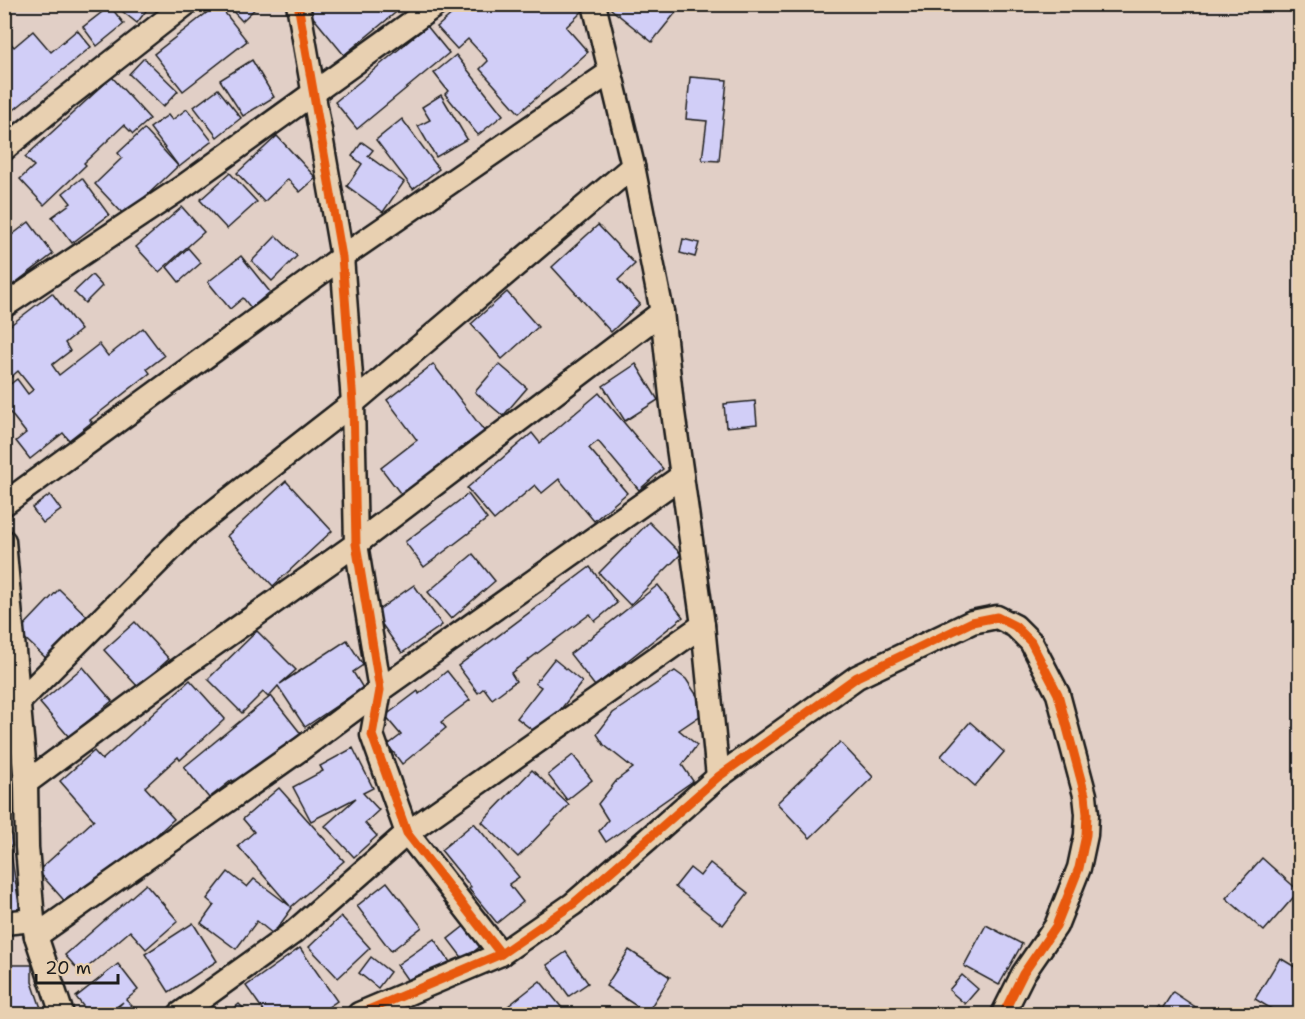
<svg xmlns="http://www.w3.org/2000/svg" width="1305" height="1019" font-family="'Shantell Sans',sans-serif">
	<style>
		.building { fill: #d1cef7; stroke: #1c1c1c; stroke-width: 1.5 }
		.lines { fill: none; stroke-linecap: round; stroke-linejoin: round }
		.minor-casing { stroke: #1c1c1c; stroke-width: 27 }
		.minor { stroke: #e8d0b1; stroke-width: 22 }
		.cycleway-casing { stroke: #e8d0b1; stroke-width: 13 }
		.cycleway { stroke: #e8590c; stroke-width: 9 }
	</style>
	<rect width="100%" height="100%" fill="#e1cfc6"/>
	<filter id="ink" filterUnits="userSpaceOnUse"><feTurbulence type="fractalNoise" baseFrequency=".0167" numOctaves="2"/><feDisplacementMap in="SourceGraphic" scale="12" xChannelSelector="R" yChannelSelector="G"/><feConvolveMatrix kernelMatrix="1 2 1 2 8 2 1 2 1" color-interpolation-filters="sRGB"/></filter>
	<g filter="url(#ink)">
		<!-- building -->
		<g class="building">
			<polygon points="119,4 151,4 137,23 117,7"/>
			<polygon points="218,4 247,41 183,91 154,54"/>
			<polygon points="226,4 260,4 242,21"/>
			<polygon points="316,4 406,4 344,55 308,11"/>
			<polygon points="463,4 466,7 469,4 581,4 585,9 566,27 588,52 519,113 480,69 488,61 468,39 457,49 437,27"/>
			<polygon points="614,4 679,4 681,6 652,42 611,9"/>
			<polygon points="110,6 124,24 97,46 83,27"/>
			<polygon points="427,26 449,53 357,129 335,102"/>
			<polygon points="77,30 91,47 4,118 4,36 14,47 33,31 51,52"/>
			<polygon points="456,55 503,115 478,135 445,94 448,91 434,73"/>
			<polygon points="144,58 178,91 163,107 129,74"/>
			<polygon points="252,60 274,97 243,116 220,80"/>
			<polygon points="112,77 150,119 133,134 124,125 84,163 86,165 44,205 20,179 34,166 25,157"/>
			<polygon points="690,77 727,80 719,161 702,160 707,121 686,119"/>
			<polygon points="218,89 241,118 217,137 194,107"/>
			<polygon points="441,95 467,139 436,157 418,126 430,120 422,107"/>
			<polygon points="187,109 212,141 179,167 150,128 168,115 172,120"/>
			<polygon points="402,119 439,169 413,189 376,140"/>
			<polygon points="144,129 178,166 125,216 95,184 122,158 118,153"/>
			<polygon points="277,136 316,178 300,192 288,179 264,202 237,173"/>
			<polygon points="362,142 373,150 368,156 404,182 383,212 347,186 362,164 352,156"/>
			<polygon points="230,173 257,202 227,229 200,200"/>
			<polygon points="82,178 109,215 72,243 52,217 71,203 63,193"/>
			<polygon points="182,207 204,232 159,272 136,247"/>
			<polygon points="29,222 53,254 6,290 4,288 4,241"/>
			<polygon points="598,225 635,264 618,280 640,304 611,332 552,267"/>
			<polygon points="276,236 297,256 272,281 252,261"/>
			<polygon points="683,239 699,243 695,257 680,253"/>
			<polygon points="188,248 201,263 179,282 167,267"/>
			<polygon points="241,256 270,292 251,308 243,298 230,309 208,282"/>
			<polygon points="92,275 102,286 85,303 74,292"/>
			<polygon points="507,292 538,327 502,359 471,324"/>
			<polygon points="52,293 81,330 65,343 70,351 52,365 59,375 99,344 108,356 143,328 164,356 147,369 150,373 90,420 92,422 69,440 63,433 30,459 16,441 26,433 4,405 4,389 17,379 28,394 33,390 18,371 10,378 4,371 4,330"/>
			<polygon points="433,364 485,432 403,497 381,468 417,440 387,400"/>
			<polygon points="499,364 527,388 503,416 475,392"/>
			<polygon points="636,364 658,400 625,421 603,386"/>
			<polygon points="599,393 663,469 639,490 598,441 589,448 627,493 594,521 559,479 542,493 535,485 494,520 467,488 532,433 540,443"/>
			<polygon points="755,401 757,424 726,427 724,404"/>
			<polygon points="286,481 332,531 273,586 227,536"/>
			<polygon points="468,494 487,519 424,567 405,542"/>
			<polygon points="50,495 61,510 43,523 32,508"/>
			<polygon points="649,522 681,554 630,605 599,573"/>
			<polygon points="473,554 495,581 451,619 428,592"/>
			<polygon points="590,567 617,603 595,621 590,614 511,673 516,681 492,699 484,688 478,693 458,666"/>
			<polygon points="414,585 442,625 402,653 374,613"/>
			<polygon points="658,585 683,617 595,686 570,654"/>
			<polygon points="59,589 88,617 48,660 18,632"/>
			<polygon points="135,622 169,659 138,687 104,650"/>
			<polygon points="257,631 296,670 280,684 347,640 363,665 353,672 363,688 305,727 278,686 268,697 263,692 242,713 208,679"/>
			<polygon points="554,659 582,682 540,736 517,718 541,687 535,683"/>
			<polygon points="83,667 112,701 69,737 40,703"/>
			<polygon points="447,671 470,700 441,722 446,728 402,764 388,745 401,735 385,716 418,691 419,694"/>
			<polygon points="675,671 686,679 707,711 679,730 697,745 682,765 693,781 606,842 599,831 608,820 598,804 617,780 633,768 604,745 597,734 613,713"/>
			<polygon points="190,680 225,719 180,760 178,757 145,787 174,819 116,872 112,867 69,906 38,871 94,820 60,781 94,751 102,760"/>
			<polygon points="271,696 302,735 238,787 232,780 209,798 184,767"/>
			<polygon points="970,722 1004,752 975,786 941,756"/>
			<polygon points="840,742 873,777 810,838 777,803"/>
			<polygon points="353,748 373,788 363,793 379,810 365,823 377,836 354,857 325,826 356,798 311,821 293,787 323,771 320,766"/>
			<polygon points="573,755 592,780 567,800 548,775"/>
			<polygon points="532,770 569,805 518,857 482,822"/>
			<polygon points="4,774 12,846 4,847"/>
			<polygon points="279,788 344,861 291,907 292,908 273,934 257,921 236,949 201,923 214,905 207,899 228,872 247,887 254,879 290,906 238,846 254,832 243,819"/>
			<polygon points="474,823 519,877 509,884 523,902 497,923 469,889 471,887 441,850"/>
			<polygon points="10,848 21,916 4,919 4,849"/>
			<polygon points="1262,858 1299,891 1264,931 1226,898"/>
			<polygon points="710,863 748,893 723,925 675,887 690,868 700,876"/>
			<polygon points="387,882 422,927 391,951 357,906"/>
			<polygon points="146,884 178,921 146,949 130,931 81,973 65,955"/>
			<polygon points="341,916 370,948 338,978 309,947"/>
			<polygon points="193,923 217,961 169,992 145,954"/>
			<polygon points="467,924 483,944 464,960 448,939"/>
			<polygon points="986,925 1022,944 999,985 964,966"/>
			<polygon points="434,939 450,962 413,988 397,965"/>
			<polygon points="300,948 337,1001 318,1014 266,1014 246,986"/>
			<polygon points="629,950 670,977 647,1013 606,986"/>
			<polygon points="566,952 588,983 569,996 547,965"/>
			<polygon points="371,957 390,972 378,988 359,973"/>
			<polygon points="1280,958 1300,970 1300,1014 1280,1014 1255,999"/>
			<polygon points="118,964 138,990 126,1000 140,1014 111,1014 123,1002 107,1014 89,1014 76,997"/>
			<polygon points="4,965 32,965 32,982 43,1014 4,1014 4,990 10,989 4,988"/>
			<polygon points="962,975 978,989 965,1004 949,990"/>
			<polygon points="540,981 567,1014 498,1014"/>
			<polygon points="1173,992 1206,1014 1152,1014 1158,1006 1162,1009"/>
			<polygon points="239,1004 249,1014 234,1014 231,1011"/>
		</g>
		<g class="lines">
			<defs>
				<g id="minor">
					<polyline points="298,4 342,257 353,403 356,544 380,690 372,735 407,833 501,954"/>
					<polyline points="594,4 633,166 662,312 672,405 703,625 718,777"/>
					<polyline points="4,149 61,102 186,4"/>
					<polyline points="4,306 184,186 437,4"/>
					<polyline points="4,504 342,257 609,73"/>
					<polyline points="4,541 26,783 27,847 33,920 36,936 62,1014"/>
					<polyline points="18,703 189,531 353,403 633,166"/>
					<polyline points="26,783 181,668 356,544 662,312"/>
					<polyline points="4,923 33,920"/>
					<polyline points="36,936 301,749 380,690 682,476"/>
					<polyline points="180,1014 294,932 407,833 703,625"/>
					<polyline points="359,1014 501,954 573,904 656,832 718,777 857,677 972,622 997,617 1015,626 1031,642 1058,694 1085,795 1087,814 1086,835 1079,868 1056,926 1023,974 1003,1014"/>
				</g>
			</defs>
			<!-- minor casing -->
			<use href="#minor" class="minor-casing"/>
			<!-- minor -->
			<use href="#minor" class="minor"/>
			<defs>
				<g id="cycleway">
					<polyline points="298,4 342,257 353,403 356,544 380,690 372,735 407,833 501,954"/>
					<polyline points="359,1014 501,954 573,904 656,832 718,777 857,677 972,622 997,617 1015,626 1031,642 1058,694 1085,795 1087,814 1086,835 1079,868 1056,926 1023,974 1003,1014"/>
				</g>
			</defs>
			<!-- cycleway casing -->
			<use href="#cycleway" class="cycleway-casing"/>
			<!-- cycleway -->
			<use href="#cycleway" class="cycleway"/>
		</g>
	</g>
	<!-- margin -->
	<rect width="1305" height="1019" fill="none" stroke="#e8d0b1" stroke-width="24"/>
	<rect x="12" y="12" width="1281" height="995" fill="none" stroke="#1c1c1c" stroke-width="2" filter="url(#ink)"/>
	<!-- scale -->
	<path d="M36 974v9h82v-9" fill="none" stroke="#1c1c1c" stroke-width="3"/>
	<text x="45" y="974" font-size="18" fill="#1c1c1c" stroke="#e8d0b1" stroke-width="4.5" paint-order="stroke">20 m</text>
</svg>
